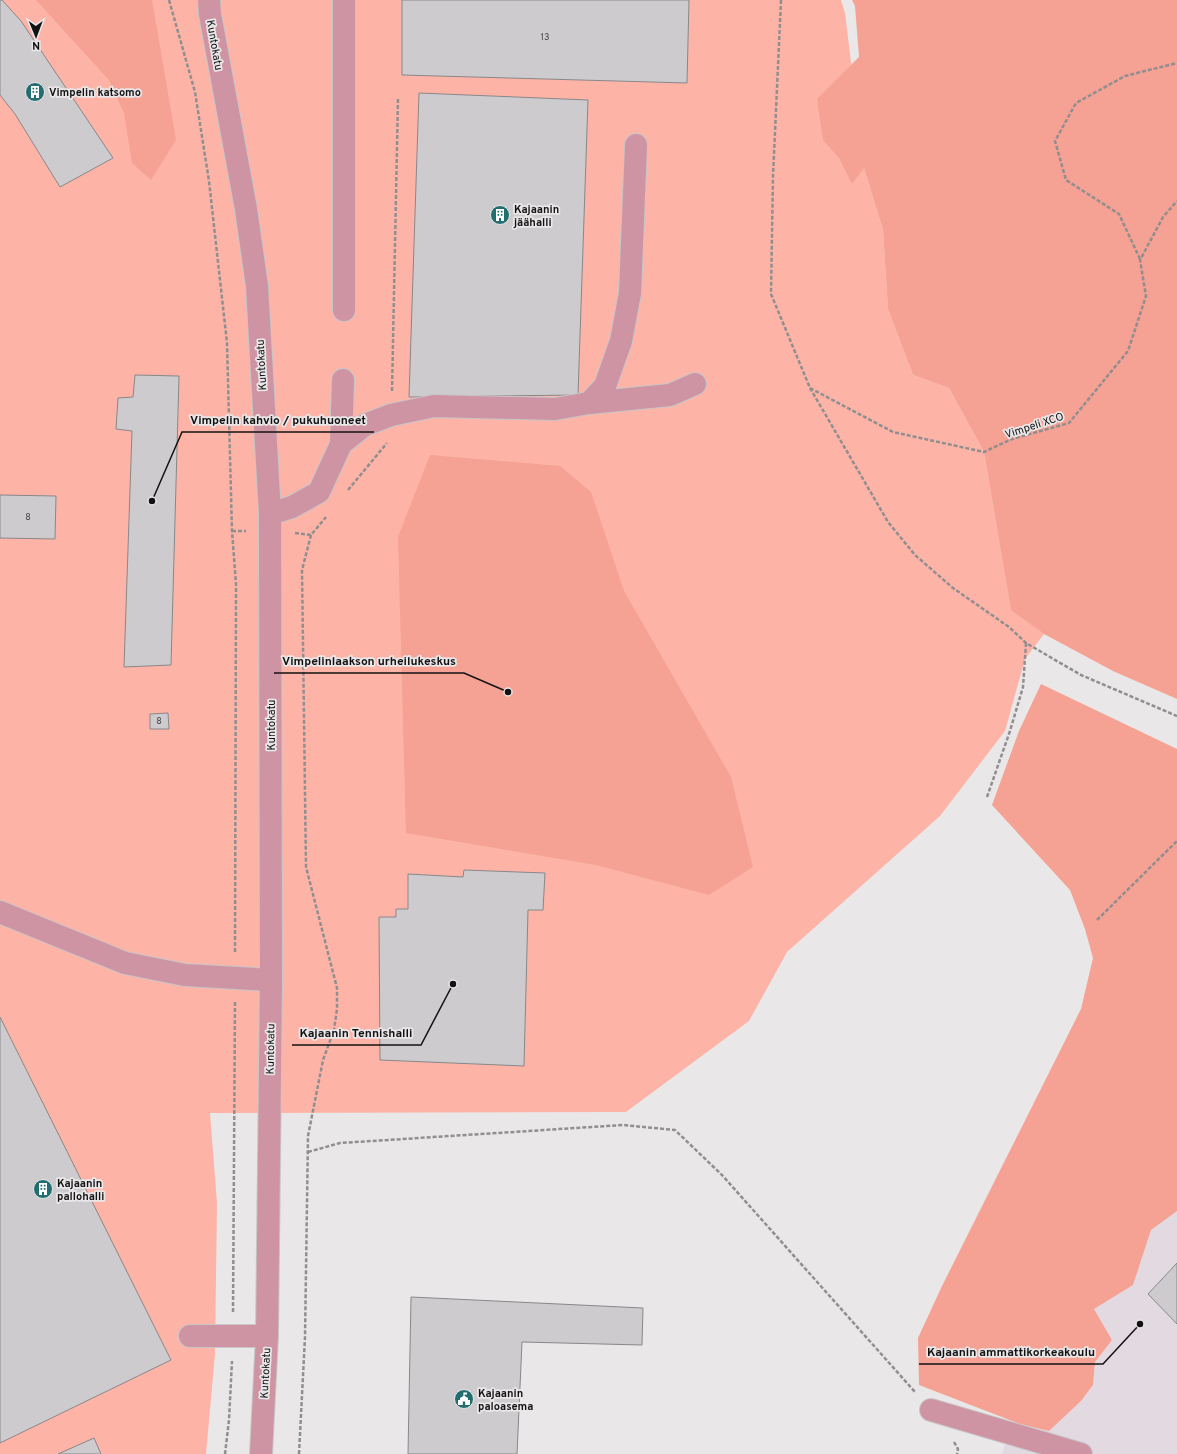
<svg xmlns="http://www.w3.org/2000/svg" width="1177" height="1454" font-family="Overpass,sans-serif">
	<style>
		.built { fill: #e3d9e1 }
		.green { fill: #fdb4a7 }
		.forest { fill: #f5a193 }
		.building { fill: #cdcbce; stroke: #88878a }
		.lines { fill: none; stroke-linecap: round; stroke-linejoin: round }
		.minor-casing { stroke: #c8c5c7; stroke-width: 24 }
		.path { stroke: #918e90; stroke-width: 2.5; stroke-dasharray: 4 2; stroke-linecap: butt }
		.minor { stroke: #cf94a3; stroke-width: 22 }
		.labels { text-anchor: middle; stroke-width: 3.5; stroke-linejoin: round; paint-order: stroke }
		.number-label { font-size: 9px; fill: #424042 }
		.street-label { font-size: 11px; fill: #131213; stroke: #eae7e9 }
		.poi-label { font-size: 11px; font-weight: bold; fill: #131213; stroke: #eae7e9; text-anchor: start }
		.leader { fill: none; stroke: #131213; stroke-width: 1.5 }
		.callout-dot { fill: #131213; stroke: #eae7e9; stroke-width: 1.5 }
		.callout-label { font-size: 12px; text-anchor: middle; font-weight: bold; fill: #131213; stroke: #eae7e9; stroke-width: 3.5; stroke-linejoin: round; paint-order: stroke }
	</style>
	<rect width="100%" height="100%" fill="#eae7e9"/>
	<!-- built -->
	<polygon class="built" points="1177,1211 1177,1454 1002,1454 1004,1447 1020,1424 1049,1431 1081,1401 1093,1385 1095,1362 1112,1340 1094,1309 1133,1285 1151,1230"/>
	<!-- green -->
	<polygon class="green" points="0,0 841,0 845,13 864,168 883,230 888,309 913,375 949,388 984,452 1011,609 1044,634 1025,659 1005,731 940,816 787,952 749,1021 626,1112 210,1113 217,1203 215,1354 206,1454 0,1454"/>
	<!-- forest -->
	<g class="forest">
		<polygon points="36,0 152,0 176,140 151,180 132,163 124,113 109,80"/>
		<polygon points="852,0 1177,0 1177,699 1113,671 1044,634 1011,610 984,452 949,388 913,375 888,309 883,230 864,168 852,184 839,158 823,140 817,99 859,57 855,6"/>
		<polygon points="430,455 560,466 591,492 624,591 731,777 753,867 709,895 596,865 406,833 398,537"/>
		<polygon points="1041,684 1177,749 1177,1211 1151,1230 1133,1285 1094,1309 1112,1340 1095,1362 1093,1385 1081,1401 1049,1431 1020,1424 919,1385 918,1338 942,1286 1081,1009 1093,958 1085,929 1070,890 992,805 1019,731"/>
	</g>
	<!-- building -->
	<g class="building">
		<polygon points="0,0 2,0 21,21 113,158 60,187 15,114 0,95"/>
		<polygon points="402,0 689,0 687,83 402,75"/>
		<polygon points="419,93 588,100 578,395 409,397"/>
		<polygon points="135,375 179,376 171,665 124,667 132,431 116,429 118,398 133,397"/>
		<polygon points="0,495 56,496 55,539 0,538"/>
		<polygon points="168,713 169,729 150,729 150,714"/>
		<polygon points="464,870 545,873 543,910 528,910 524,1066 380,1060 379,917 396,917 396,909 408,909 408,874 463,877"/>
		<polygon points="0,1017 171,1360 0,1443"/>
		<polygon points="1177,1263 1177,1324 1148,1294"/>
		<polygon points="411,1297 643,1308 642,1345 522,1342 517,1454 408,1454"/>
		<polygon points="94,1438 101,1454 58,1454"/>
	</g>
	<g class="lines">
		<defs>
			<g id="minor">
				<polyline points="209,0 210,14 246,209 257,286 270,514 271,980 267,1336 261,1454"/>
				<polyline points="344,0 344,310"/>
				<polyline points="589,403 670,395 695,384"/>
				<polyline points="341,444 365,425 391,415 434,406 555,409 589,403 605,386 621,341 630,293 636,145"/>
				<polyline points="270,514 292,507 319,492 341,444 343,380"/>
				<polyline points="0,912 125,963 185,975 271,980"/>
				<polyline points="190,1336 267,1336"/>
				<polyline points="931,1410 1081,1454"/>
			</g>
		</defs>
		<!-- minor casing -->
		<use href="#minor" class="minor-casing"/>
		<!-- path -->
		<g class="path">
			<polyline points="169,0 195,92 209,181 227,343 232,531 236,584 235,954"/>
			<polyline points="781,0 773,176 771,294 810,388 888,522 915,555 953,588 1009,627 1026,643 1081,675 1177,716"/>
			<polyline points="1140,259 1119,214 1066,180 1055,141 1076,103 1125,76 1177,63"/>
			<polyline points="810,388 893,432 984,452 1012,439 1069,423 1128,351 1146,296 1140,260 1163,217 1177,201"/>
			<polyline points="392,391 398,98"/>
			<polyline points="348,490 387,443"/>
			<polyline points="232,531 246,531"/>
			<polyline points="295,533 311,535 326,517"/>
			<polyline points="987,797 1010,731 1023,687 1026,643"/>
			<polyline points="1097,920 1177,841"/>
			<polyline points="308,1152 340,1143 623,1125 675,1130 722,1175 915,1392"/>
			<polyline points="233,1312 235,1001"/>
			<polyline points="954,1442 958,1449 957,1454"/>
			<polyline points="225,1454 229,1420 232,1361"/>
			<polyline points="299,1454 305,1337 308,1136 323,1060 334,1030 337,1009 337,988 306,867 302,570 311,535"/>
		</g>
		<!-- minor -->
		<use href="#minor" class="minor"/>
	</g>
	<!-- icons -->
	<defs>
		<symbol id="building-disc" viewBox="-11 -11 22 22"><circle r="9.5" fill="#216d6f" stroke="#eae7e9"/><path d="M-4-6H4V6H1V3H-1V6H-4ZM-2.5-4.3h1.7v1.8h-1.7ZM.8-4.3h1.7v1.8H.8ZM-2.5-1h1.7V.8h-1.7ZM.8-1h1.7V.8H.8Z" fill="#fff"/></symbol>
		<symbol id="civic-disc" viewBox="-11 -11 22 22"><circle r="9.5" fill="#216d6f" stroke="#eae7e9"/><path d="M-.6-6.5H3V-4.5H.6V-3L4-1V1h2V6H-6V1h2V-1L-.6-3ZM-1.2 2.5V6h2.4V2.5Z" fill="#fff"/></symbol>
	</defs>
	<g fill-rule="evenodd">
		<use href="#building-disc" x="24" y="81" width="22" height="22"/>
		<use href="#building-disc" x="489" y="204" width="22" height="22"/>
		<use href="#building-disc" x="32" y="1178" width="22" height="22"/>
		<use href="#civic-disc" x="453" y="1388" width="22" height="22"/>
	</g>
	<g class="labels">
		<!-- number labels -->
		<g class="number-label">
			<text x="545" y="40">13</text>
			<text x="28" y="520">8</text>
			<text x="159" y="724">8</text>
		</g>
		<!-- street labels -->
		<g class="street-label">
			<text transform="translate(215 45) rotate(80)" y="4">Kuntokatu</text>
			<text transform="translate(261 365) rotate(-93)" y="4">Kuntokatu</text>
			<text transform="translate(1034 425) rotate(-18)" y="4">Vimpeli XCO</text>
			<text transform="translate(271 725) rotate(-90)" y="4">Kuntokatu</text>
			<text transform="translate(270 1049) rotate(-89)" y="4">Kuntokatu</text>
			<text transform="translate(265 1373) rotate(-87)" y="4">Kuntokatu</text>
		</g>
		<!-- poi labels -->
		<g class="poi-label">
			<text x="49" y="96">Vimpelin katsomo</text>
			<text x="514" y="213">Kajaanin<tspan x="514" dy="13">jäähalli</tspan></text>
			<text x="57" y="1187">Kajaanin<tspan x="57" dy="13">pallohalli</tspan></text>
			<text x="478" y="1397">Kajaanin<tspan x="478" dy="13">paloasema</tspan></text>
		</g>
	</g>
	<!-- callouts -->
	<path class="leader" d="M152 501L182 432H374M508 692L464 673H274M453 984L421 1045H292M1140 1324L1103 1364H919"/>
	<g class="callout-dot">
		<circle cx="152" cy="501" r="4"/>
		<circle cx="508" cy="692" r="4"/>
		<circle cx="453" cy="984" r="4"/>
		<circle cx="1140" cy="1324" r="4"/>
	</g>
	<g class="callout-label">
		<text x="278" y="424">Vimpelin kahvio / pukuhuoneet</text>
		<text x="369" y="665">Vimpelinlaakson urheilukeskus</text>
		<text x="356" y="1037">Kajaanin Tennishalli</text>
		<text x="1011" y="1356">Kajaanin ammattikorkeakoulu</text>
	</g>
	<!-- north arrow -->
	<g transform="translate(36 36) rotate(179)" stroke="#eae7e9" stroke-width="3" paint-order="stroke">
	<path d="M0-3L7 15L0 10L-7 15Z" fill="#131213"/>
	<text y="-6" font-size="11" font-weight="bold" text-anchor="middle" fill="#131213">N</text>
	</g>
</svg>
